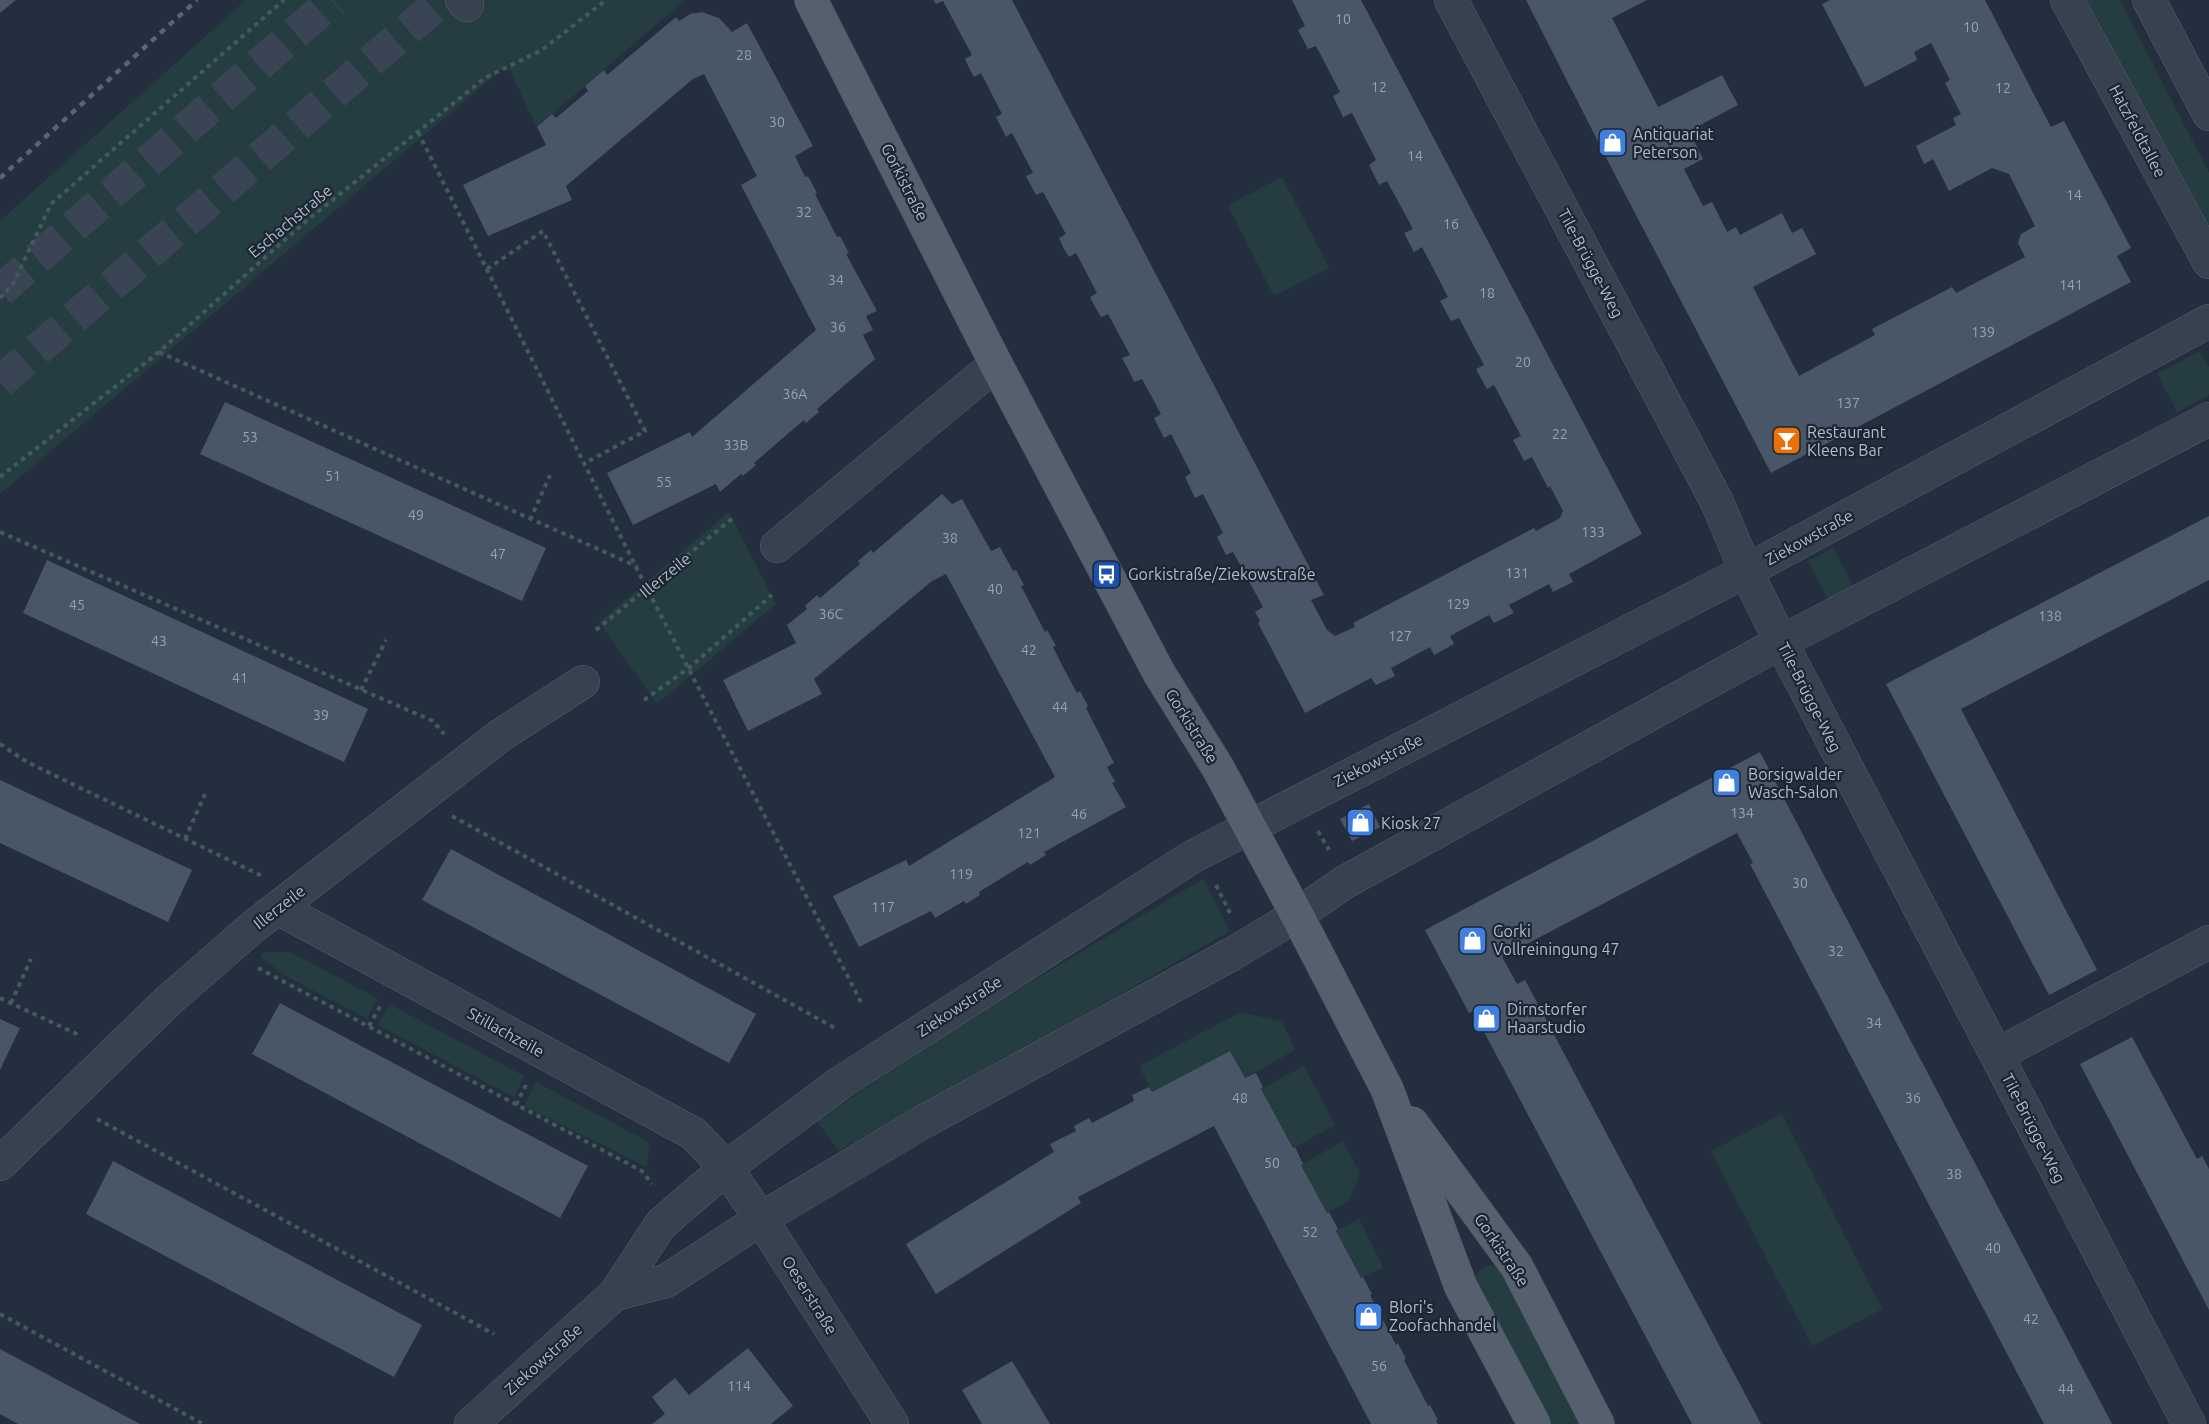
<svg xmlns="http://www.w3.org/2000/svg" width="2209" height="1424" font-family="Ubuntu,sans-serif">
	<style>
		.green { fill: #253d40 }
		.building { fill: #485668 }
		.lines { fill: none; stroke-linecap: round; stroke-linejoin: round }
		.highway-tunnel { stroke: #394454; stroke-width: 33; stroke-dasharray: 33 16; stroke-linecap: butt }
		.minor-casing { stroke: #555f6c; stroke-width: 34 }
		.major-casing { stroke: #404a57; stroke-width: 34 }
		.path { stroke: #435a5d; stroke-width: 4; stroke-dasharray: 4.5 4.5; stroke-linecap: butt }
		.minor { stroke: #37414f; stroke-width: 33 }
		.major { stroke: #55606f; stroke-width: 33 }
		.rail { stroke: #586576; stroke-width: 4.5; stroke-dasharray: 6 6; stroke-linecap: butt }
		.labels { text-anchor: middle; stroke-width: 4.5; stroke-linejoin: round; paint-order: stroke }
		.number-label { font-size: 14px; fill: #98a2b2 }
		.street-label { font-size: 16px; fill: #b3bcca; stroke: #1c2633 }
		.poi-label { font-size: 16px; fill: #b3bcca; stroke: #1c2633; text-anchor: start }
	</style>
	<rect width="100%" height="100%" fill="#232f3f"/>
	<!-- green -->
	<g class="green">
		<polygon points="246,0 685,0 537,127 507,65 0,494 0,221"/>
		<polygon points="2087,0 2120,0 2209,173 2209,235"/>
		<polygon points="1282,177 1329,268 1274,296 1228,205"/>
		<polygon points="2200,351 2209,367 2209,395 2177,412 2157,374"/>
		<polygon points="729,512 776,604 657,704 599,622"/>
		<polygon points="1833,548 1853,586 1828,599 1808,561"/>
		<polygon points="1203,879 1230,931 1042,1039 839,1151 817,1121 961,1024"/>
		<polygon points="263,952 290,952 377,998 367,1019 286,976 261,957"/>
		<polygon points="389,1004 524,1076 514,1097 378,1025"/>
		<polygon points="1241,1012 1282,1022 1295,1050 1245,1078 1230,1051 1152,1092 1139,1066"/>
		<polygon points="1304,1066 1335,1125 1293,1148 1261,1089"/>
		<polygon points="536,1082 649,1142 647,1167 524,1106"/>
		<polygon points="1782,1114 1882,1309 1812,1346 1711,1151"/>
		<polygon points="1343,1141 1360,1173 1349,1201 1327,1213 1301,1165"/>
		<polygon points="1359,1219 1383,1267 1361,1278 1336,1231"/>
		<path d="M1496,1265L1501,1266L1589,1424H1541L1471,1282C1477,1271 1483,1266 1496,1265Z"/>
	</g>
	<!-- building -->
	<g class="building">
		<polygon points="0,0 16,0 0,13"/>
		<polygon points="933,0 1012,0 1324,595 1311,600 1327,630 1335,636 1355,627 1353,623 1534,528 1536,531 1560,518 1563,511 1550,486 1548,488 1532,457 1524,461 1513,440 1521,436 1494,385 1487,389 1476,369 1484,365 1459,318 1451,321 1440,301 1448,297 1422,247 1414,252 1404,233 1413,229 1387,181 1379,185 1369,165 1376,160 1352,113 1343,117 1333,96 1340,92 1316,46 1308,49 1298,30 1305,26 1292,0 1361,0 1642,534 1569,574 1573,582 1553,592 1549,584 1509,605 1514,613 1494,623 1489,615 1450,636 1454,644 1434,655 1430,647 1391,668 1395,676 1376,685 1371,678 1305,713 1258,623 1260,621 1255,612 1263,607 1233,552 1226,555 1217,537 1223,533 1203,494 1195,498 1185,477 1191,473 1171,434 1164,438 1154,418 1161,414 1142,379 1134,382 1128,369 1122,358 1130,355 1108,314 1101,317 1095,307 1090,297 1097,293 1076,253 1069,257 1064,249 1059,238 1066,234 1043,192 1036,195 1026,176 1033,173 1012,133 1006,137 996,117 1002,114 981,73 974,77 969,68 965,59 972,55 943,1 936,4"/>
		<polygon points="1526,0 1647,0 1612,18 1658,107 1722,75 1738,105 1689,131 1703,159 1684,169 1703,206 1712,202 1727,232 1736,227 1740,235 1782,213 1792,233 1802,228 1816,254 1753,287 1799,376 1875,335 1872,329 1952,287 1956,293 2025,257 2018,243 2021,234 2035,226 2009,174 1992,168 1949,191 1933,159 1924,164 1916,146 1956,125 1953,118 1961,114 1945,83 1950,80 1931,43 1914,52 1917,60 1865,87 1822,4 1830,0 1985,0 2051,127 2064,121 2131,248 2117,256 2131,282 1771,473 1613,171"/>
		<polygon points="702,12 719,18 732,32 747,23 813,146 795,156 805,177 808,176 817,193 815,194 837,237 840,236 849,253 846,254 877,311 866,316 873,330 863,335 875,359 817,409 819,412 806,423 804,420 754,463 756,465 743,476 741,474 720,492 716,484 633,525 607,473 690,432 692,437 816,330 741,185 757,176 704,74 693,79 566,186 572,200 488,236 463,185 546,145 537,127 552,114 556,118 588,91 585,86 604,70 607,75 676,17 679,21 690,14"/>
		<polygon points="225,402 546,548 522,601 200,454"/>
		<polygon points="942,494 952,504 962,499 991,551 1000,547 1013,571 1016,570 1024,585 1021,586 1045,632 1047,630 1056,646 1053,647 1064,669 1077,693 1080,691 1088,706 1086,708 1114,763 1107,767 1115,782 1112,783 1126,807 1044,852 1046,855 1030,865 1028,862 979,892 980,895 966,904 964,901 935,918 931,911 859,947 833,896 906,860 909,866 1055,777 946,574 932,581 814,679 822,694 748,731 723,680 796,643 787,625 807,609 805,606 817,595 820,598 860,564 858,561 871,550 873,553"/>
		<polygon points="2209,516 2209,580 1961,709 2097,970 2049,995 1886,684"/>
		<polygon points="47,560 368,709 344,762 23,613"/>
		<polygon points="1760,752 1840,906 2112,1424 2044,1424 1750,864 1753,863 1737,833 1502,957 1517,984 1525,980 1761,1424 1692,1424 1473,1011 1469,1013 1425,930"/>
		<polygon points="0,780 192,870 168,922 0,843"/>
		<polygon points="1369,804 1380,827 1352,841 1340,819"/>
		<polygon points="451,849 756,1014 729,1063 422,900"/>
		<polygon points="280,1003 588,1166 560,1218 252,1054"/>
		<polygon points="0,1019 20,1028 0,1070"/>
		<polygon points="2132,1037 2197,1159 2202,1156 2209,1169 2209,1310 2080,1064"/>
		<polygon points="1230,1051 1245,1078 1256,1073 1263,1087 1261,1089 1293,1148 1295,1147 1303,1164 1301,1165 1327,1213 1329,1212 1338,1229 1336,1231 1361,1278 1363,1277 1372,1294 1370,1295 1396,1345 1398,1343 1406,1359 1404,1360 1428,1406 1430,1405 1438,1420 1436,1421 1438,1424 1371,1424 1214,1126 1078,1197 1081,1203 936,1294 906,1244 1054,1152 1050,1144 1076,1131 1074,1126 1089,1118 1092,1123 1134,1101 1132,1095 1149,1087 1152,1092"/>
		<polygon points="113,1161 422,1325 394,1377 86,1214"/>
		<polygon points="748,1348 793,1406 771,1424 652,1424 665,1414 652,1397 675,1378 689,1395"/>
		<polygon points="0,1349 140,1424 18,1424 0,1414"/>
		<polygon points="1012,1361 1050,1424 982,1424 962,1390"/>
	</g>
	<g class="lines">
		<!-- highway-tunnel -->
		<g class="highway-tunnel">
			<polyline points="0,291 333,0"/>
			<polyline points="0,382 442,0"/>
		</g>
		<defs>
			<g id="minor">
				<polyline points="462,0 467,5"/>
				<polyline points="1451,0 1717,502 1746,571 1781,642 2189,1424"/>
				<polyline points="2067,0 2209,262"/>
				<polyline points="2149,0 2209,114"/>
				<polyline points="777,546 996,364"/>
				<polyline points="278,908 694,1134 726,1168 761,1219 892,1424"/>
				<polyline points="1997,1055 2209,942"/>
				<polyline points="0,1164 168,1001 254,926 501,735 583,682"/>
				<polyline points="615,1294 666,1281 761,1219 923,1122 1232,954 1297,915 1345,882 1781,642 2209,419"/>
				<polyline points="471,1424 615,1294 661,1224 726,1168 840,1083 1192,857 1746,571 2209,321"/>
			</g>
			<g id="major">
				<polyline points="811,0 996,364 1159,673 1218,768 1297,915 1387,1089 1461,1287 1534,1424"/>
				<polyline points="1412,1123 1517,1267 1598,1424"/>
			</g>
		</defs>
		<!-- minor casing -->
		<use href="#minor" class="minor-casing"/>
		<!-- major casing -->
		<use href="#major" class="major-casing"/>
		<!-- path -->
		<g class="path">
			<polyline points="418,132 636,567 863,1006"/>
			<polyline points="487,269 543,231 645,431 585,463"/>
			<polyline points="0,298 13,284 51,204 284,0"/>
			<polyline points="159,352 636,566"/>
			<polyline points="0,477 159,352 305,222 485,78 542,50 606,0"/>
			<polyline points="530,520 550,475"/>
			<polyline points="0,532 433,721 444,734"/>
			<polyline points="596,630 733,518"/>
			<polyline points="361,690 386,640"/>
			<polyline points="644,700 689,668 772,595"/>
			<polyline points="0,744 27,762 262,876"/>
			<polyline points="452,816 835,1028"/>
			<polyline points="1318,831 1329,850"/>
			<polyline points="185,839 205,794"/>
			<polyline points="1216,885 1230,913"/>
			<polyline points="258,968 642,1171 652,1184"/>
			<polyline points="0,998 81,1036"/>
			<polyline points="11,1003 31,959"/>
			<polyline points="369,1026 381,1005"/>
			<polyline points="516,1105 527,1083"/>
			<polyline points="97,1119 494,1334"/>
			<polyline points="0,1314 203,1424"/>
		</g>
		<!-- minor -->
		<use href="#minor" class="minor"/>
		<!-- major -->
		<use href="#major" class="major"/>
		<!-- rail -->
		<polyline class="rail" points="0,178 197,0"/>
	</g>
	<!-- icons -->
	<defs>
		<symbol id="shop-square" viewBox="-11 -11 22 22"><rect x="-9" y="-9" width="18" height="18" rx="4" fill="#3f7fe0" stroke="#1c2633"/><path d="M-5-2.5h2.3a2.7 3.5 0 0 1 5.4 0H5L5.5 6h-11ZM-1.5-2.5h3a1.5 2.3 0 0 0-3 0Z" fill="#fff"/></symbol>
		<symbol id="bar-square" viewBox="-11 -11 22 22"><rect x="-9" y="-9" width="18" height="18" rx="4" fill="#e8710a" stroke="#1c2633"/><path d="M-6-5H6L.8 .8V4.5H3.5V6h-7V4.5H-.8V.8Z" fill="#fff"/></symbol>
		<symbol id="bus-square" viewBox="-11 -11 22 22"><rect x="-9" y="-9" width="18" height="18" rx="4" fill="#1a4fb4" stroke="#1c2633"/><path d="M-5-6H5V4H4V6H2V4H-2V6H-4V4H-5ZM-3.5-4V0h7V-4ZM-3.5 1.2v1.5H-2V1.2ZM2 1.2v1.5H3.5V1.2Z" fill="#fff"/></symbol>
	</defs>
	<g fill-rule="evenodd">
		<use href="#shop-square" x="1596" y="126" width="33" height="33"/>
		<use href="#bar-square" x="1770" y="424" width="33" height="33"/>
		<use href="#bus-square" x="1090" y="558" width="33" height="33"/>
		<use href="#shop-square" x="1710" y="766" width="33" height="33"/>
		<use href="#shop-square" x="1344" y="806" width="33" height="33"/>
		<use href="#shop-square" x="1456" y="924" width="33" height="33"/>
		<use href="#shop-square" x="1470" y="1002" width="33" height="33"/>
		<use href="#shop-square" x="1352" y="1300" width="33" height="33"/>
	</g>
	<g class="labels">
		<!-- number labels -->
		<g class="number-label">
			<text x="1343" y="24">10</text>
			<text x="1971" y="32">10</text>
			<text x="744" y="60">28</text>
			<text x="1379" y="92">12</text>
			<text x="2003" y="93">12</text>
			<text x="777" y="127">30</text>
			<text x="1415" y="161">14</text>
			<text x="2074" y="200">14</text>
			<text x="804" y="217">32</text>
			<text x="1451" y="229">16</text>
			<text x="836" y="285">34</text>
			<text x="2071" y="290">141</text>
			<text x="1487" y="298">18</text>
			<text x="838" y="332">36</text>
			<text x="1983" y="337">139</text>
			<text x="1523" y="367">20</text>
			<text x="795" y="399">36A</text>
			<text x="1848" y="408">137</text>
			<text x="1560" y="439">22</text>
			<text x="250" y="442">53</text>
			<text x="736" y="450">33B</text>
			<text x="333" y="481">51</text>
			<text x="664" y="487">55</text>
			<text x="416" y="520">49</text>
			<text x="1593" y="537">133</text>
			<text x="950" y="543">38</text>
			<text x="498" y="559">47</text>
			<text x="1517" y="578">131</text>
			<text x="995" y="594">40</text>
			<text x="1458" y="609">129</text>
			<text x="77" y="610">45</text>
			<text x="831" y="619">36C</text>
			<text x="2050" y="621">138</text>
			<text x="1400" y="641">127</text>
			<text x="159" y="646">43</text>
			<text x="1029" y="655">42</text>
			<text x="240" y="683">41</text>
			<text x="1060" y="712">44</text>
			<text x="321" y="720">39</text>
			<text x="1742" y="818">134</text>
			<text x="1079" y="819">46</text>
			<text x="1029" y="838">121</text>
			<text x="961" y="879">119</text>
			<text x="1800" y="888">30</text>
			<text x="883" y="912">117</text>
			<text x="1836" y="956">32</text>
			<text x="1874" y="1028">34</text>
			<text x="1240" y="1103">48</text>
			<text x="1913" y="1103">36</text>
			<text x="1272" y="1168">50</text>
			<text x="1954" y="1179">38</text>
			<text x="1310" y="1237">52</text>
			<text x="1993" y="1253">40</text>
			<text x="2031" y="1324">42</text>
			<text x="1379" y="1371">56</text>
			<text x="739" y="1391">114</text>
			<text x="2066" y="1394">44</text>
		</g>
		<!-- street labels -->
		<g class="street-label">
			<text transform="translate(2138 131) rotate(62)" y="6">Hatzfeldtallee</text>
			<text transform="translate(905 182) rotate(63)" y="6">Gorkistraße</text>
			<text transform="translate(290 221) rotate(-40)" y="6">Eschachstraße</text>
			<text transform="translate(1591 263) rotate(62)" y="6">Tile-Brügge-Weg</text>
			<text transform="translate(1809 537) rotate(-29)" y="6">Ziekowstraße</text>
			<text transform="translate(665 575) rotate(-39)" y="6">Illerzeile</text>
			<text transform="translate(1810 697) rotate(63)" y="6">Tile-Brügge-Weg</text>
			<text transform="translate(1192 726) rotate(58)" y="6">Gorkistraße</text>
			<text transform="translate(1378 760) rotate(-27)" y="6">Ziekowstraße</text>
			<text transform="translate(279 907) rotate(-38)" y="6">Illerzeile</text>
			<text transform="translate(959 1006) rotate(-33)" y="6">Ziekowstraße</text>
			<text transform="translate(506 1032) rotate(29)" y="6">Stillachzeile</text>
			<text transform="translate(2034 1128) rotate(63)" y="6">Tile-Brügge-Weg</text>
			<text transform="translate(1502 1250) rotate(56)" y="6">Gorkistraße</text>
			<text transform="translate(810 1295) rotate(58)" y="6">Oeserstraße</text>
			<text transform="translate(543 1359) rotate(-42)" y="6">Ziekowstraße</text>
		</g>
		<!-- poi labels -->
		<g class="poi-label">
			<text x="1633" y="140">Antiquariat<tspan x="1633" dy="18">Peterson</tspan></text>
			<text x="1807" y="438">Restaurant<tspan x="1807" dy="18">Kleens Bar</tspan></text>
			<text x="1128" y="580">Gorkistraße/Ziekowstraße</text>
			<text x="1748" y="780">Borsigwalder<tspan x="1748" dy="18">Wasch-Salon</tspan></text>
			<text x="1381" y="829">Kiosk 27</text>
			<text x="1493" y="937">Gorki<tspan x="1493" dy="18">Vollreiningung 47</tspan></text>
			<text x="1507" y="1015">Dirnstorfer<tspan x="1507" dy="18">Haarstudio</tspan></text>
			<text x="1389" y="1313">Blori's<tspan x="1389" dy="18">Zoofachhandel</tspan></text>
		</g>
	</g>
</svg>
